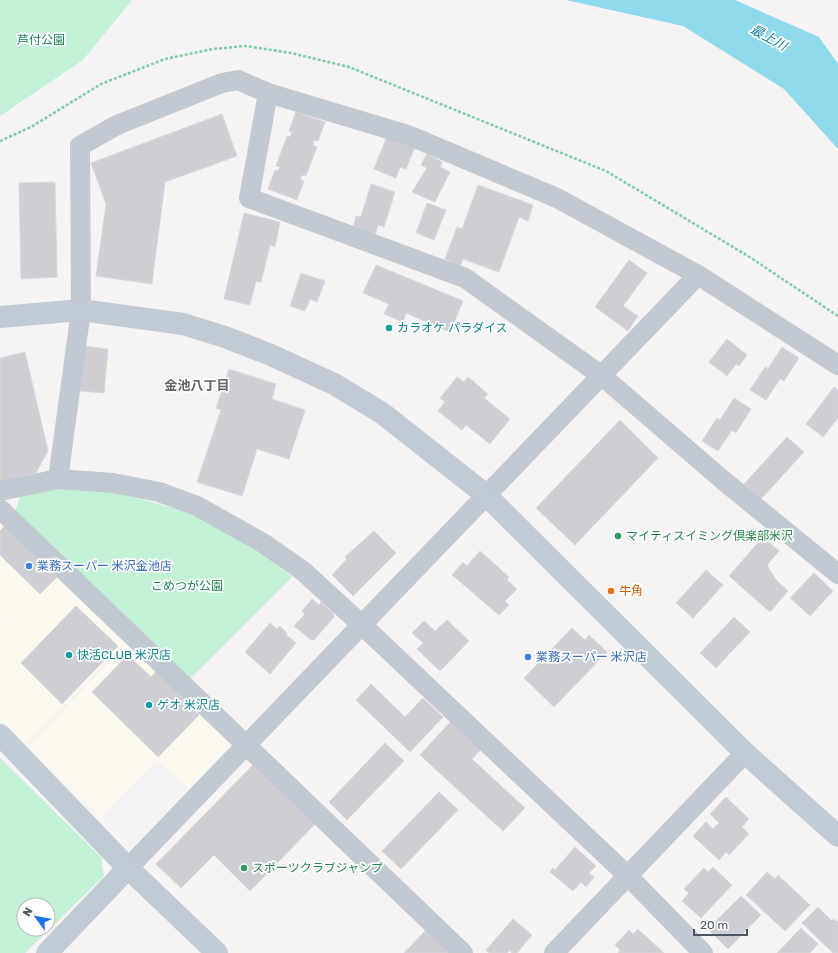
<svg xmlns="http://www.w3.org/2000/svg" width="838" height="953" font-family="Rubik,'Noto Sans JP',sans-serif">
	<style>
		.commercial { fill: #fdf9ef }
		.green { fill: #c3f1d5; fill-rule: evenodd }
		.water { fill: #90daee }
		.building { fill: #cdcfd5; stroke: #d7d9de }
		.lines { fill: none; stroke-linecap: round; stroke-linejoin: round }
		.path { stroke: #7ad0a6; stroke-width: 2.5; stroke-dasharray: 3 2; stroke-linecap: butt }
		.street { stroke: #c1cad2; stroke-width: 20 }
		.secondary { stroke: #c1cbd6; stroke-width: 22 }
		.culture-dot { fill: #0f9aa8; stroke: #fff; stroke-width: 1.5 }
		.leisure-dot { fill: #2e9e5b; stroke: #fff; stroke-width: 1.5 }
		.shop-dot { fill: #3f7fe0; stroke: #fff; stroke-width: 1.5 }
		.food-dot { fill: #e8710a; stroke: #fff; stroke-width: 1.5 }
		.labels { text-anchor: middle; stroke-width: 3.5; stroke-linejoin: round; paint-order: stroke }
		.park-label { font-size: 12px; fill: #17864f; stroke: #fff }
		.culture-label { font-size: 12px; fill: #0d838f; stroke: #fff; text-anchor: start }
		.leisure-label { font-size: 12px; fill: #27864d; stroke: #fff; text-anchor: start }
		.shop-label { font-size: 12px; fill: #366cbe; stroke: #fff; text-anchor: start }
		.food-label { font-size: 12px; fill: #c56008; stroke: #fff; text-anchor: start }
		.water-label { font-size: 13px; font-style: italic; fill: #0c7c9b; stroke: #fff }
		.neighbourhood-label { font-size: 13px; font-weight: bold; fill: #5f6368; stroke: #fff }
	</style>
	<rect width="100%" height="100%" fill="#f5f3f3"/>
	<!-- commercial -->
	<g class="commercial">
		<polygon points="0,513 66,579 51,594 66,579 128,639 26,745 0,720 0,625 9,616 0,624"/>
		<polygon points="130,640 235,739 189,789 157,760 101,818 28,747"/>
	</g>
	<!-- green -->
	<g class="green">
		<polygon points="0,0 132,0 83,60 0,116"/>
		<polygon points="59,489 112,491 190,513 260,552 292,577 189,680 14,516 21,494"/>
		<path d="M0,758L101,857L104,876L25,953H0ZM24,905H48V929H24Z"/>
	</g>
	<!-- water -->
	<polygon class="water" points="566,0 735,0 819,37 838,64 838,149 784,89 683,26"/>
	<!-- building -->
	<g class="building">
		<polygon points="296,112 325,122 318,141 314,140 313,145 317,147 306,176 302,175 300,179 304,181 297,200 268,189 275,170 278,171 280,167 276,166 287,136 290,137 292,132 289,131"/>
		<polygon points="222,114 237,156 165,182 152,284 96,276 106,204 91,163"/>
		<polygon points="387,136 415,147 406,169 400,167 396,178 374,169"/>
		<polygon points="427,154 442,162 440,167 450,172 435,202 412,192 427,168 421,165"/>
		<polygon points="55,182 57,277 21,279 19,183"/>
		<polygon points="371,184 395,192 384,227 378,225 375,235 353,229 356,216 361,217"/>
		<polygon points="478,185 533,205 528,221 519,217 499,272 463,259 458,272 449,268 452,262 445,259 457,227 462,229"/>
		<polygon points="427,203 446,210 434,240 416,233"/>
		<polygon points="244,213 280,222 275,247 270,245 261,282 256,281 250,305 224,299"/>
		<polygon points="629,260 647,273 623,306 638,316 628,331 595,307"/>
		<polygon points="376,265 463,301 450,332 406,313 403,322 384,314 389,304 363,293"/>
		<polygon points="301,273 325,281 317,302 310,299 305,311 290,306"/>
		<polygon points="727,339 747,355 739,366 736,364 727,376 709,362"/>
		<polygon points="84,346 108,349 104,393 80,391"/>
		<polygon points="782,347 799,358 784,381 780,379 766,400 750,390 765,367 768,369"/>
		<polygon points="25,352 48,451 36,473 0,482 0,358"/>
		<polygon points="229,369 276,384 272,399 305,410 289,459 257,449 242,496 197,482 221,410 216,408"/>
		<polygon points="457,377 464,382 468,377 488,394 484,398 510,419 490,444 466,425 462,430 438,411 445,402 440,398"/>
		<polygon points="834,387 838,390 838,418 823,437 806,424"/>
		<polygon points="734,398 751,409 736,433 732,430 718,451 702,441 717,418 720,420"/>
		<polygon points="620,420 658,458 575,545 536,508"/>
		<polygon points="787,437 804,452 761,499 744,484"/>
		<polygon points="5,525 57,577 40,594 0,555 0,531"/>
		<polygon points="374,531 396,553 353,596 332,575 347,559 345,557"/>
		<polygon points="763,537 779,551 767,565 776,580 788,591 770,612 729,576"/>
		<polygon points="480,551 509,577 507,580 517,589 505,601 509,605 499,615 452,575 463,562 467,566"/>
		<polygon points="706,570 723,585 693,618 676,603"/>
		<polygon points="814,573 833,591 810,616 790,598"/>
		<polygon points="312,599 319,605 321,602 333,613 334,617 314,640 311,640 294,626 305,614 302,611"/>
		<polygon points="76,606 118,646 62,704 21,663"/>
		<polygon points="734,617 750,632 716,668 700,653"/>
		<polygon points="447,620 469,641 440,671 417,649 423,643 412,633 424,621 435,631"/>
		<polygon points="270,623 277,629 280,626 287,633 286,635 296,643 270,674 245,652"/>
		<polygon points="572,628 585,640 589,635 607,652 554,707 524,678"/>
		<polygon points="128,655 151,677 157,670 193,704 190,707 199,715 158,757 92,692"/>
		<polygon points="371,684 405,717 423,698 443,717 410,752 356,700"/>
		<polygon points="453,719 483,747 472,759 525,808 503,831 420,755"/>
		<polygon points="385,743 404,761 347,820 329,802"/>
		<polygon points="253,765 315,824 250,891 214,855 181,888 156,864"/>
		<polygon points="439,792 458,810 401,869 382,851"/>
		<polygon points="726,797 749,819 742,827 749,834 729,855 726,852 719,860 693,836 706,822 713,829 719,823 710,814"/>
		<polygon points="575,847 596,866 589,873 594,877 586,887 581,882 573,891 550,872 553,868 555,870"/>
		<polygon points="713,867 732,885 701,918 682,901 689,893 684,889 704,868 708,872"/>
		<polygon points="767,872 775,879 778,875 810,905 785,931 746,895"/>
		<polygon points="741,896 761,915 728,949 708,929"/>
		<polygon points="818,907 832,921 834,919 838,922 838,953 833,953 802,923"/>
		<polygon points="513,919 532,935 517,953 512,953 510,950 507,953 489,953 486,950"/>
		<polygon points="801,928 818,944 810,953 777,953"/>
		<polygon points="427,929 451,953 404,953"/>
		<polygon points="638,929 664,953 618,953 620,950 615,945 629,930 633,934"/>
	</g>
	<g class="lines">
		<!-- path -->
		<polyline class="path" points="0,141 31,127 101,84 165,59 213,49 245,46 291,53 349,67 606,171 748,256 838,316"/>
		<!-- street -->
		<g class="street">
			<polyline points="268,93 249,198 465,278 602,376 724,481 838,574"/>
			<polyline points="58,479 81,310 80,146 117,125 222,83 238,80 268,93 408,135 557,198 698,275 838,365"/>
			<polyline points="0,491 58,479 113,483 159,492 197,506 263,543 303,571 362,625 628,876 703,953"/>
			<polyline points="0,509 463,953"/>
			<polyline points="128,868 698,275"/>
			<polyline points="554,953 745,753"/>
		</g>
		<!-- secondary -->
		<g class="secondary">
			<polyline points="0,317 81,310 183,324 225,337 271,355 334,384 382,413 486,495 745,753 838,836"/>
			<polyline points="0,735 128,868 217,953"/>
			<polyline points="47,953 128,868"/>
		</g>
	</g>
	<!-- markers -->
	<g class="culture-dot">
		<circle cx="389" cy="328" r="4"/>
		<circle cx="69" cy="655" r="4"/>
		<circle cx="149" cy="705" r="4"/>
	</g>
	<g class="leisure-dot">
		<circle cx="618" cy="536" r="4"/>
		<circle cx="244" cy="868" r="4"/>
	</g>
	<g class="shop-dot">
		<circle cx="29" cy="566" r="4"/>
		<circle cx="528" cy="657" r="4"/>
	</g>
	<circle class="food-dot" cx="611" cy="591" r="4"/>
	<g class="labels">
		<!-- park labels -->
		<g class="park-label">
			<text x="41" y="44">芦付公園</text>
			<text x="187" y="590">こめつが公園</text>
		</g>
		<!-- culture labels -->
		<g class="culture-label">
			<text x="397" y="332">カラオケ パラダイス</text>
			<text x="77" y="659">快活CLUB 米沢店</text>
			<text x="157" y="709">ゲオ 米沢店</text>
		</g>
		<!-- leisure labels -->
		<g class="leisure-label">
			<text x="626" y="540">マイティスイミング倶楽部米沢</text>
			<text x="252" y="872">スポーツクラブジャンプ</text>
		</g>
		<!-- shop labels -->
		<g class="shop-label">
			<text x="37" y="570">業務スーパー 米沢金池店</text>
			<text x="536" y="661">業務スーパー 米沢店</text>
		</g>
		<!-- food labels -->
		<g class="food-label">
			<text x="619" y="595">牛角</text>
		</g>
		<!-- water labels -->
		<g class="water-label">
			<text transform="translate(769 37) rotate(29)" y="5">最上川</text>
		</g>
		<!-- neighbourhood labels -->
		<g class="neighbourhood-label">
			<text x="197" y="390">金池八丁目</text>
		</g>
	</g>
	<!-- north arrow -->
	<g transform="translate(36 917) rotate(302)"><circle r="19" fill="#ffffff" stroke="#b7bbc0"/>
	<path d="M0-3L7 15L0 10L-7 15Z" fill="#1a73e8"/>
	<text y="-6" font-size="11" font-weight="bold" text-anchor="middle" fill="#4a5661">N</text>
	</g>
	<!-- scale -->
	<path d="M694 929v6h53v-6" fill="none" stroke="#4a5661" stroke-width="2"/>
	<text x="700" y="929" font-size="12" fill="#4a5661" stroke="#ffffff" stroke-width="3" paint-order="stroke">20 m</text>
</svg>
